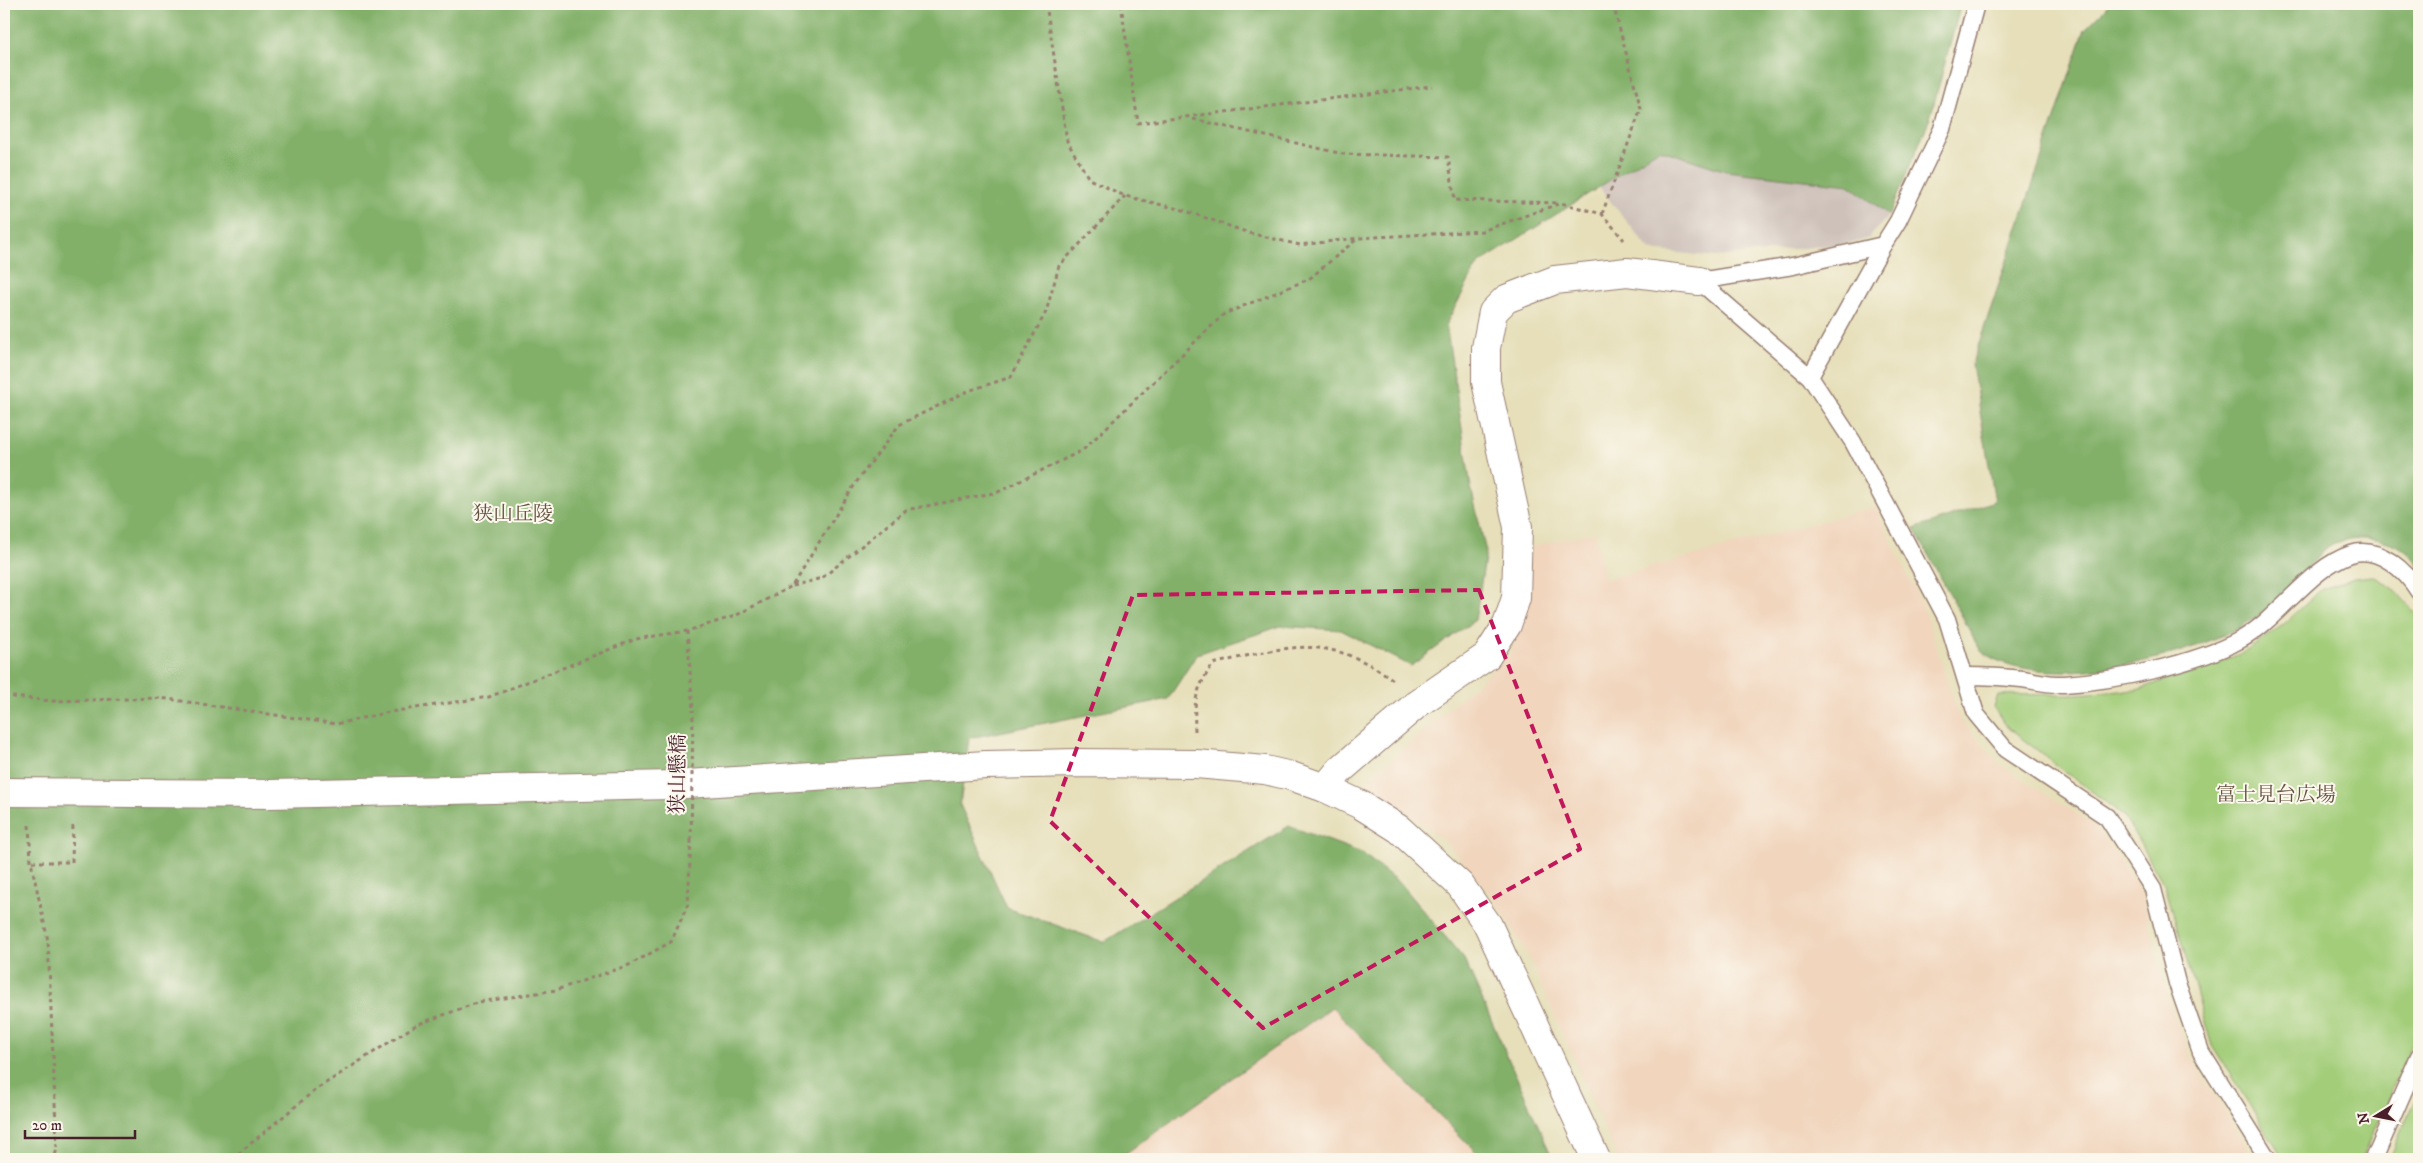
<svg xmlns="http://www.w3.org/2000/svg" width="2423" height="1163" font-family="'IM FELL DW Pica','Noto Serif JP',serif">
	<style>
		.built { fill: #f1d5bd }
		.industrial { fill: #cec1ba }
		.green { fill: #a3cd79; stroke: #767652 }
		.forest { fill: #82b069; stroke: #66684a }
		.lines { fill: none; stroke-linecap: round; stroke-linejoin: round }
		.service-casing { stroke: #987f72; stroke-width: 19 }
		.minor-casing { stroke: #987f72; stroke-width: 30 }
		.tertiary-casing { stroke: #987f72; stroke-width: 30 }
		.path { stroke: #987f72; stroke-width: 3; stroke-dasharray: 4 4; stroke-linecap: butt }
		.service { stroke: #fff; stroke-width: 16 }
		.minor { stroke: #fff; stroke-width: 28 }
		.tertiary { stroke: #fff; stroke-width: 28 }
		.path-bridge { stroke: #987f72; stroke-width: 3; stroke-dasharray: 4 4; stroke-linecap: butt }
		.marked { fill: none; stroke: #c2185b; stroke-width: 4; stroke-dasharray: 10 6; stroke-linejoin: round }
		.labels { text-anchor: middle; stroke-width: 4; stroke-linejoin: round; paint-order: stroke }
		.park-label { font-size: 20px; fill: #655342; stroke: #fbf7ec }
		.street-label { font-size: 20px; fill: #4a1f2b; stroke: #fbf7ec }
	</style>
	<rect width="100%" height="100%" fill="#fbf7ec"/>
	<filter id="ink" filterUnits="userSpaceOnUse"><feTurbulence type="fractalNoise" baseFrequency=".02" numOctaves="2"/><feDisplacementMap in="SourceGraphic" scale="10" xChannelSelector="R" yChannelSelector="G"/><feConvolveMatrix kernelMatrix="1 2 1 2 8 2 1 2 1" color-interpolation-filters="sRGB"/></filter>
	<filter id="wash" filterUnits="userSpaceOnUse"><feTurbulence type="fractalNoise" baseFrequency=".0096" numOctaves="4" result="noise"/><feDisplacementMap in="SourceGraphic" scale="20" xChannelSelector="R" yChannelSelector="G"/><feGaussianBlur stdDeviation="1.12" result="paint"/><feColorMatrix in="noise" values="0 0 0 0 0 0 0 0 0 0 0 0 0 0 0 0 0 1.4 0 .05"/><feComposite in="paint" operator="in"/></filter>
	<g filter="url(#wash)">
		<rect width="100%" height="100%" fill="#e6dfba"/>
		<!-- built -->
		<g class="built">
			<polygon points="1875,507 1926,615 1959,718 1999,764 2095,826 2140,889 2170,1007 2191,1058 2254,1159 1618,1159 1529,957 1493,897 1445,841 1367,781 1510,655 1529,600 1530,547 1595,532 1604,580"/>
			<polygon points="1332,1007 1483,1159 1121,1159 1121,1156"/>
		</g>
		<!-- industrial -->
		<polygon class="industrial" points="1659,149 1726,171 1849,185 1889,215 1869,238 1853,243 1716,257 1650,250 1599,187"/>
		<!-- green -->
		<g class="green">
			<polygon points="2374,576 2393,588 2419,617 2419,1027 2362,1159 2284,1159 2212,1046 2165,886 2124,816 2008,728 1994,708 1998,695 2075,694 2137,690 2244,653 2284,624 2321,590 2353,578"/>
			<polygon points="2419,1090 2419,1159 2390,1159"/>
		</g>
		<!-- forest -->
		<g class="forest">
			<polygon points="4,4 1961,4 1930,118 1889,215 1849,185 1726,171 1659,149 1478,264 1446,324 1471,488 1486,552 1475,620 1411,666 1341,630 1281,626 1197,654 1168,699 969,738 960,805 1007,908 1104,942 1289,826 1362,853 1402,885 1464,959 1553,1159 1483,1159 1332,1007 1122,1156 1121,1159 4,1159"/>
			<path d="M2110,4H2419V566C2402,538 2360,531 2331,545C2324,548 2318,558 2312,563C2295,581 2278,602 2258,616C2200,655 2082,683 2014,666C2003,663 1988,658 1980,649C1973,640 1968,626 1962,616C1946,587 1930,558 1914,529L1995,501L1972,364L2085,29Z"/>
		</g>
	</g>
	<g filter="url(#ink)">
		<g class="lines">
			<defs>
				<g id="service">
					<polyline points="1699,281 1810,377 1853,442 1947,619 1976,714 2005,749 2107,817 2153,889 2177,983 2201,1052 2268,1159"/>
					<polyline points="1699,281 1793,266 1883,245 1898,221 1942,129 1976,4"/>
					<polyline points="1810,377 1883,245"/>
					<path d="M1966,676C1985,676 2004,677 2022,679C2036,681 2051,685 2064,684C2114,681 2196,664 2240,640C2280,618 2309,568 2351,554C2379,545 2406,571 2419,592"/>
					<polyline points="2374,1159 2419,1056"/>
				</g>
				<polyline id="minor" points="1325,788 1340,770 1417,704 1487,656 1507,625 1516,598 1518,527 1486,382 1486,348 1493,312 1506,299 1555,280 1627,272 1699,281"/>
				<polyline id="tertiary" points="4,792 270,794 671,785 986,765 1076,763 1196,764 1265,770 1291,776 1325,788 1361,805 1399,829 1460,885 1488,925 1596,1159"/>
			</defs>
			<!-- service casing -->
			<use href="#service" class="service-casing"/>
			<!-- minor casing -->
			<use href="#minor" class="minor-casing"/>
			<!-- tertiary casing -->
			<use href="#tertiary" class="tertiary-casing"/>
			<!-- path -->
			<g class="path">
				<polyline points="1046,4 1067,141 1089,179 1125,196 1183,210 1249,233 1300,245 1359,238 1482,231 1561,203 1602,214 1624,240"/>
				<polyline points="1121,4 1138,123 1432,86"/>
				<polyline points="1193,119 1343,154 1448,157 1455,200 1558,203"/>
				<polyline points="1602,214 1641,109 1613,4"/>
				<polyline points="792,586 822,578 906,510 998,492 1083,450 1224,314 1309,279 1358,238"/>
				<polyline points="687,631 693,710"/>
				<polyline points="4,696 52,701 161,698 336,724 389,712 489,697 636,639 687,631 735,616 792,586 855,484 899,425 968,391 1011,377 1046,312 1059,266 1125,196"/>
				<path d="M1195,731C1194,699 1195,691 1213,664C1287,646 1328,632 1395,681"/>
				<polyline points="29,825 31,862 48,941 57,1149 54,1159"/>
				<polyline points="32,862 72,862 73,824"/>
				<polyline points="232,1159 315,1090 416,1025 479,1002 556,990 629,965 671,942 688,904 691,840"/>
			</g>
			<!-- service -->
			<use href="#service" class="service"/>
			<!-- minor -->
			<use href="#minor" class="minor"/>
			<!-- tertiary -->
			<use href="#tertiary" class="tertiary"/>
			<!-- path-bridge -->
			<polyline class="path-bridge" points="691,840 693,710"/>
		</g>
	</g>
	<!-- marked area -->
	<path class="marked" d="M1479,590L1580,849L1263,1028L1050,821L1133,595Z"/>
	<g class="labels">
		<!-- park labels -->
		<g class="park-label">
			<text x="513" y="520">狭山丘陵</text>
			<text x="2276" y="801">富士見台広場</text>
		</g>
		<!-- street labels -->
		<g class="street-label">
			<text transform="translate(677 774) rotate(-89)" y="7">狭山懸橋</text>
		</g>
	</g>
	<!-- margin -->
	<rect width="2423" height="1163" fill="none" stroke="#fbf7ec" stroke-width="20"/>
	<!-- north arrow -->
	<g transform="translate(2376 1116) rotate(260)" stroke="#fbf7ec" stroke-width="4" paint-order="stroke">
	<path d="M0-4L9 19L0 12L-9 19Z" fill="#4a1f2b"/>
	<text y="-8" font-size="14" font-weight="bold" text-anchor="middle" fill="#4a1f2b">N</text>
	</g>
	<!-- scale -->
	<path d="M25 1130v8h110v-8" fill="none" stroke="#4a1f2b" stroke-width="2.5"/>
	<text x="32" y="1130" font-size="15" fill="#4a1f2b" stroke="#fbf7ec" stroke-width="4" paint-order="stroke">20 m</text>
</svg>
